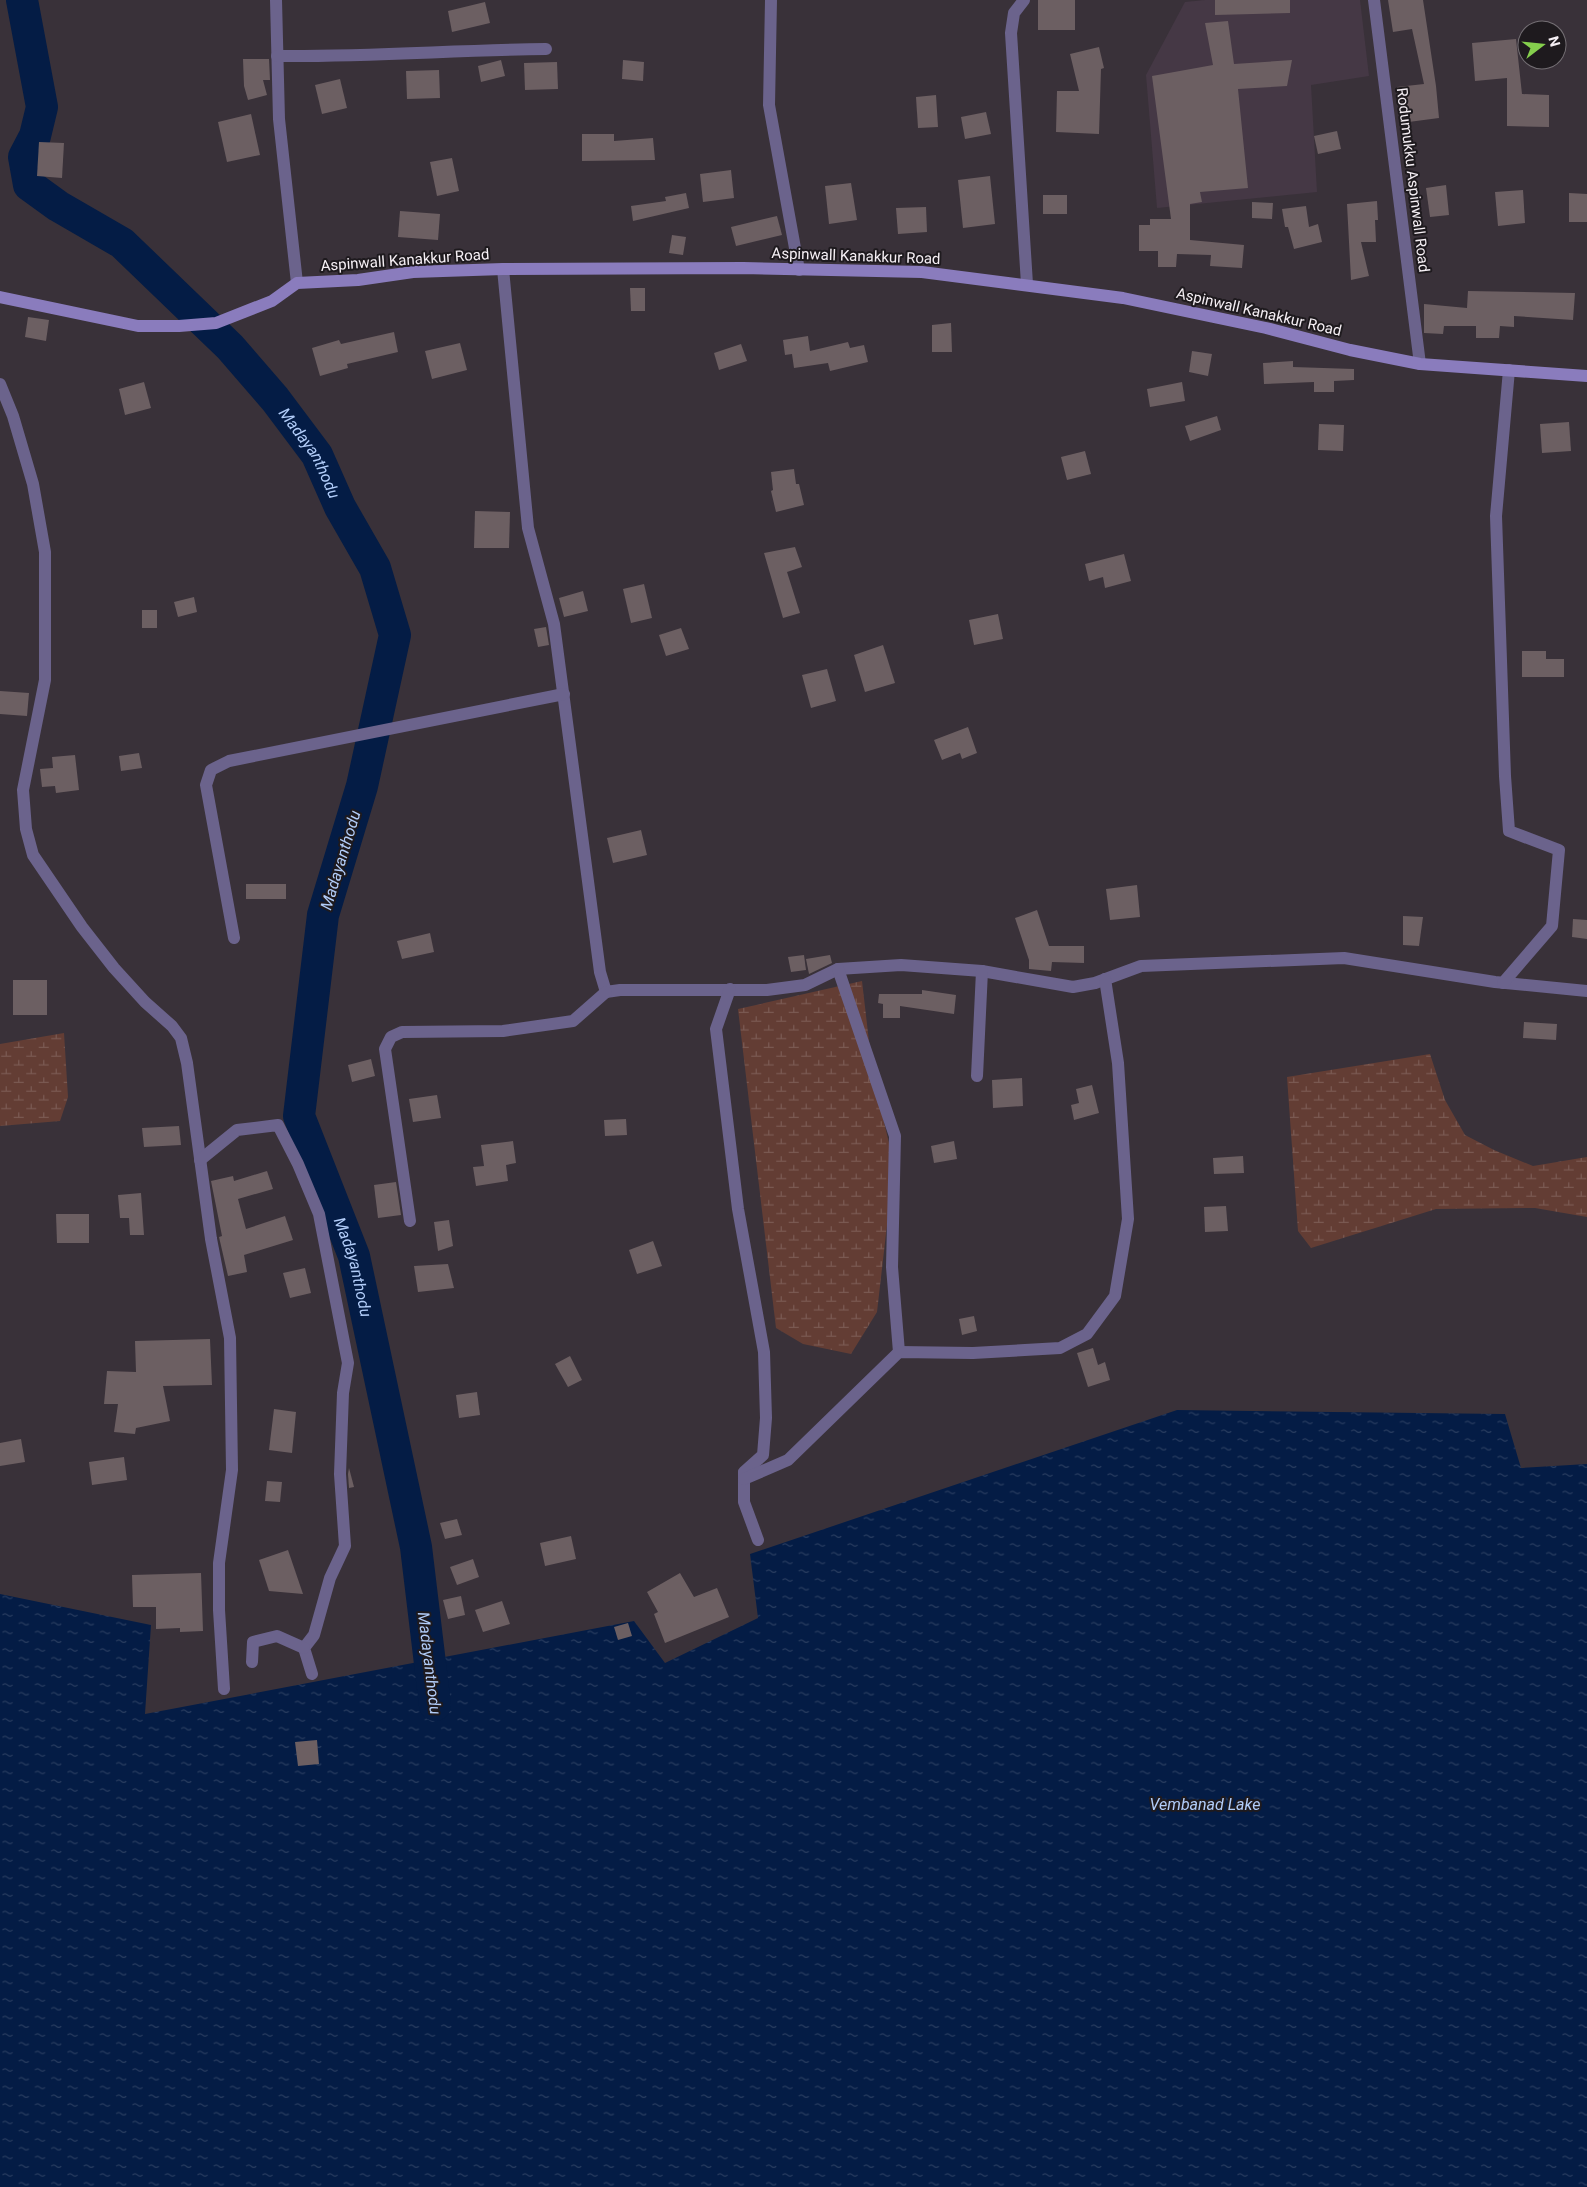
<svg xmlns="http://www.w3.org/2000/svg" width="1587" height="2187" font-family="Roboto,sans-serif">
	<style>
		.built { fill: #453845 }
		.wetland { fill: url(#wetland-marsh) }
		.water { fill: url(#water-ripples) }
		.lines { fill: none; stroke-linecap: round; stroke-linejoin: round }
		.river { stroke: #041c45; stroke-width: 32 }
		.building { fill: #6c5f62 }
		.minor { stroke: #6b638c; stroke-width: 12 }
		.secondary { stroke: #8a7cbd; stroke-width: 12 }
		.labels { text-anchor: middle; stroke-width: 4; stroke-linejoin: round; paint-order: stroke }
		.street-label { font-size: 15px; fill: #f5eff4; stroke: #1e1a1e }
		.water-label { font-size: 16px; font-style: italic; fill: #b2cdf9; stroke: #1e1a1e }
	</style>
	<defs>
		<pattern id="wetland-marsh" width="20" height="14" patternUnits="userSpaceOnUse" patternTransform="scale(1.25)"><rect width="20" height="14" fill="#633d34"/><path d="M1 5h8M5 5V1M11 12h8M15 12V8" fill="none" stroke="#7a5952"/></pattern>
		<pattern id="water-ripples" width="26" height="14" patternUnits="userSpaceOnUse" patternTransform="scale(1.25)"><rect width="26" height="14" fill="#041c45"/><path d="M2 4q2-2 4 0t4 0M15 11q2-2 4 0t4 0" fill="none" stroke="#293d60"/></pattern>
	</defs>
	<rect width="100%" height="100%" fill="#393139"/>
	<!-- built -->
	<polygon class="built" points="1205,0 1360,0 1369,76 1311,85 1317,192 1157,208 1146,75 1185,2"/>
	<!-- wetland -->
	<g class="wetland">
		<polygon points="862,981 873,1076 894,1164 877,1312 851,1354 803,1344 776,1328 738,1009"/>
		<polygon points="64,1033 68,1097 60,1121 0,1126 0,1044"/>
		<polygon points="1430,1054 1445,1100 1465,1135 1494,1150 1533,1166 1587,1157 1587,1217 1535,1208 1436,1209 1311,1248 1298,1231 1287,1077"/>
	</g>
	<!-- water -->
	<polygon class="water" points="1177,1410 1505,1414 1521,1468 1587,1464 1587,2187 0,2187 0,1594 151,1625 145,1714 634,1621 665,1663 758,1618 750,1554"/>
	<g class="lines">
		<!-- river -->
		<path class="river" id="s1" d="M22,0L42,107L35,136L24,157L29,185L58,206L122,243L230,347L275,399L317,455L340,507L375,568L395,635L362,786L323,915L299,1116L354,1256L416,1547L435,1705"/>
	</g>
	<!-- building -->
	<g class="building">
		<rect x="1038" y="0" width="37" height="30"/>
		<polygon points="1215,0 1290,0 1290,13 1215,15"/>
		<polygon points="1388,0 1423,0 1436,86 1439,118 1401,123 1397,87 1424,84 1412,29 1393,32"/>
		<polygon points="485,2 490,23 452,32 448,11"/>
		<polygon points="1228,21 1234,64 1292,60 1287,86 1238,89 1248,188 1200,192 1202,202 1190,204 1190,240 1244,245 1242,268 1210,266 1211,255 1177,254 1176,267 1158,267 1158,251 1139,251 1139,225 1150,225 1150,219 1171,219 1152,76 1213,65 1205,23"/>
		<polygon points="1516,39 1522,94 1549,95 1549,127 1507,126 1507,78 1475,81 1472,43"/>
		<polygon points="1099,47 1104,68 1101,69 1099,134 1056,132 1057,91 1079,91 1070,54"/>
		<polygon points="243,59 269,59 270,80 263,80 267,95 248,100 244,86"/>
		<polygon points="501,60 505,76 481,82 478,66"/>
		<polygon points="623,60 644,62 643,81 622,79"/>
		<polygon points="557,62 558,89 525,90 524,63"/>
		<polygon points="439,70 440,98 407,99 406,71"/>
		<polygon points="340,79 347,108 322,114 315,85"/>
		<polygon points="936,95 938,127 918,128 916,97"/>
		<polygon points="986,112 991,134 965,139 961,117"/>
		<polygon points="251,114 260,155 227,162 218,122"/>
		<polygon points="1337,131 1341,149 1318,154 1314,136"/>
		<polygon points="582,134 614,134 614,141 653,138 655,160 582,161"/>
		<polygon points="39,142 64,143 62,178 37,176"/>
		<polygon points="452,158 459,191 437,196 430,162"/>
		<polygon points="731,170 734,198 703,202 700,174"/>
		<polygon points="990,176 995,224 963,228 958,180"/>
		<polygon points="851,183 857,220 829,224 825,186"/>
		<polygon points="1446,185 1449,215 1430,217 1426,188"/>
		<polygon points="1523,190 1525,223 1498,226 1495,192"/>
		<polygon points="686,193 689,208 633,221 631,206 666,201 665,197"/>
		<polygon points="1569,193 1587,194 1587,222 1569,222"/>
		<rect x="1043" y="195" width="24" height="19"/>
		<polygon points="1377,201 1378,220 1375,220 1376,242 1361,242 1369,276 1351,280 1347,204"/>
		<polygon points="1252,202 1273,203 1272,219 1252,218"/>
		<polygon points="1306,206 1309,227 1318,224 1322,242 1294,249 1288,227 1285,227 1282,209"/>
		<polygon points="926,207 927,232 898,234 896,208"/>
		<polygon points="400,211 440,214 438,240 398,237"/>
		<polygon points="777,216 782,235 736,246 731,227"/>
		<polygon points="672,235 686,237 683,255 669,253"/>
		<polygon points="630,288 645,288 645,311 631,311"/>
		<polygon points="1468,291 1575,293 1573,320 1514,316 1514,327 1500,326 1499,338 1476,338 1476,326 1444,326 1443,334 1424,333 1424,304 1467,308"/>
		<polygon points="28,317 49,320 46,341 25,337"/>
		<polygon points="951,323 952,352 932,352 932,325"/>
		<polygon points="394,332 398,352 347,364 348,368 320,376 312,348 339,340 341,344"/>
		<polygon points="808,336 810,351 848,342 850,348 864,345 868,362 830,371 828,363 794,368 792,354 785,355 783,340"/>
		<polygon points="460,343 467,370 432,379 425,351"/>
		<polygon points="741,344 747,361 719,370 714,353"/>
		<polygon points="1192,351 1212,354 1208,376 1189,372"/>
		<polygon points="1293,361 1293,367 1354,369 1354,380 1334,381 1334,392 1314,392 1314,382 1264,384 1263,363"/>
		<polygon points="144,382 151,408 125,415 119,389"/>
		<polygon points="1182,382 1185,401 1150,407 1147,389"/>
		<polygon points="1217,416 1221,430 1190,441 1185,426"/>
		<polygon points="1569,422 1571,451 1542,453 1540,424"/>
		<polygon points="1319,424 1344,425 1343,451 1318,450"/>
		<polygon points="1085,451 1091,474 1067,480 1061,457"/>
		<polygon points="794,469 796,484 799,484 804,505 776,512 771,491 773,490 771,472"/>
		<polygon points="475,511 510,512 509,548 474,548"/>
		<polygon points="795,547 802,567 787,572 800,613 783,618 764,553"/>
		<polygon points="1124,554 1131,581 1105,588 1103,577 1089,581 1085,564"/>
		<polygon points="644,584 652,618 631,623 623,589"/>
		<polygon points="583,591 588,611 564,617 559,598"/>
		<polygon points="194,597 197,612 178,617 174,602"/>
		<rect x="142" y="610" width="15" height="18"/>
		<polygon points="998,614 1003,639 974,645 969,620"/>
		<polygon points="546,627 549,645 538,647 534,629"/>
		<polygon points="681,628 689,649 666,656 659,635"/>
		<polygon points="883,645 895,683 865,692 854,655"/>
		<polygon points="1522,651 1546,651 1546,659 1564,659 1564,677 1522,677"/>
		<polygon points="827,669 836,701 811,708 802,675"/>
		<polygon points="0,691 29,693 27,716 0,714"/>
		<polygon points="968,727 977,753 962,759 960,753 942,760 934,740"/>
		<polygon points="139,753 142,768 121,771 119,756"/>
		<polygon points="75,755 79,790 56,793 55,786 42,787 40,769 53,768 52,757"/>
		<polygon points="641,830 647,855 613,863 607,838"/>
		<rect x="246" y="884" width="40" height="15"/>
		<polygon points="1137,885 1140,917 1110,920 1106,889"/>
		<polygon points="1037,910 1049,946 1084,946 1084,963 1052,962 1051,971 1029,969 1029,960 1015,918"/>
		<polygon points="1403,916 1423,917 1419,946 1403,945"/>
		<polygon points="1573,919 1587,920 1587,939 1572,937"/>
		<polygon points="430,933 434,952 402,959 397,941"/>
		<polygon points="804,955 806,970 791,972 788,957"/>
		<polygon points="830,955 832,963 809,974 806,959"/>
		<rect x="13" y="980" width="34" height="35"/>
		<polygon points="922,990 956,995 954,1014 900,1006 900,1018 883,1018 883,1004 878,1003 879,994 922,994"/>
		<polygon points="1524,1022 1557,1024 1556,1040 1523,1038"/>
		<polygon points="371,1059 375,1076 352,1082 348,1065"/>
		<polygon points="1022,1078 1023,1106 993,1108 992,1080"/>
		<polygon points="1092,1085 1099,1113 1074,1120 1071,1105 1079,1103 1076,1089"/>
		<polygon points="437,1095 441,1118 413,1122 409,1099"/>
		<polygon points="626,1119 627,1135 605,1136 604,1120"/>
		<polygon points="179,1126 181,1145 144,1147 142,1128"/>
		<polygon points="513,1141 516,1163 506,1165 508,1181 476,1186 473,1167 484,1166 481,1145"/>
		<polygon points="954,1141 957,1159 934,1163 931,1146"/>
		<polygon points="1243,1156 1244,1173 1214,1174 1213,1158"/>
		<polygon points="267,1171 273,1189 238,1199 246,1229 285,1216 293,1240 244,1255 247,1272 228,1276 219,1237 222,1236 211,1181 233,1176 234,1181"/>
		<polygon points="396,1182 401,1215 378,1218 374,1185"/>
		<polygon points="141,1193 144,1235 130,1235 129,1218 120,1218 118,1195"/>
		<polygon points="1226,1206 1228,1231 1205,1232 1204,1207"/>
		<polygon points="56,1214 89,1214 89,1243 57,1243"/>
		<polygon points="449,1220 453,1246 438,1251 434,1222"/>
		<polygon points="653,1241 662,1266 637,1274 629,1250"/>
		<polygon points="448,1264 454,1288 418,1292 414,1266"/>
		<polygon points="305,1268 311,1293 290,1298 283,1273"/>
		<polygon points="974,1316 977,1331 962,1335 959,1319"/>
		<polygon points="210,1339 212,1385 163,1386 170,1421 136,1428 135,1434 114,1432 118,1404 104,1404 107,1371 136,1372 135,1341"/>
		<polygon points="1093,1348 1098,1365 1105,1362 1110,1380 1088,1387 1077,1353"/>
		<polygon points="570,1356 582,1380 568,1387 555,1364"/>
		<polygon points="477,1392 480,1415 459,1418 456,1395"/>
		<polygon points="274,1409 296,1412 292,1453 269,1450"/>
		<polygon points="21,1439 25,1462 0,1466 0,1443"/>
		<polygon points="124,1457 127,1480 92,1485 89,1462"/>
		<polygon points="349,1468 354,1487 349,1488 348,1474"/>
		<polygon points="267,1481 282,1482 280,1502 265,1501"/>
		<polygon points="457,1519 462,1535 445,1539 440,1523"/>
		<polygon points="571,1536 576,1559 545,1566 540,1543"/>
		<polygon points="288,1550 303,1594 269,1591 259,1560"/>
		<polygon points="473,1559 479,1577 457,1585 450,1567"/>
		<polygon points="201,1573 203,1631 180,1632 180,1628 156,1629 156,1607 133,1607 132,1575"/>
		<polygon points="680,1573 694,1597 717,1588 729,1617 665,1643 654,1614 658,1612 647,1592"/>
		<polygon points="461,1596 465,1615 448,1619 443,1600"/>
		<polygon points="502,1601 510,1624 483,1632 475,1610"/>
		<polygon points="628,1623 632,1636 618,1640 614,1627"/>
		<polygon points="317,1740 319,1764 298,1766 295,1742"/>
	</g>
	<g class="lines">
		<!-- minor -->
		<g class="minor">
			<polyline points="276,0 279,119 297,283"/>
			<polyline points="771,0 769,105 799,270"/>
			<polyline points="1024,0 1014,13 1011,33 1027,284"/>
			<polyline points="1374,0 1420,364"/>
			<path d="M277,56C367,57 457,50 546,49"/>
			<polyline points="503,269 528,528 554,624 600,972 606,992 620,990 767,990 805,985 838,969 901,965 982,971 1073,987 1095,983 1141,966 1344,958 1495,982 1587,991"/>
			<polyline points="0,384 13,416 33,484 45,552 45,680 23,790 26,829 33,855 82,927 114,968 145,1002 172,1026 181,1038 187,1063 211,1239 230,1338 232,1470 219,1563 219,1610 224,1689"/>
			<polyline points="234,938 206,785 211,770 229,761 564,694"/>
			<polyline points="838,969 895,1136 892,1267 899,1352"/>
			<polyline points="1503,983 1552,926 1559,850 1509,831 1505,776 1496,516 1509,370"/>
			<polyline points="730,989 716,1029 738,1209 764,1352 766,1418 763,1455 744,1472 744,1502 758,1540"/>
			<polyline points="977,1076 982,971"/>
			<polyline points="200,1160 237,1130 278,1125 298,1164 319,1214 348,1363 343,1393 340,1474 345,1546 330,1578 314,1635 304,1648 312,1674"/>
			<polyline points="410,1221 385,1049 391,1037 402,1032 503,1031 573,1021 606,992"/>
			<polyline points="744,1479 788,1460 899,1352 973,1353 1060,1348 1087,1334 1115,1296 1128,1219 1118,1063 1105,979"/>
			<polyline points="252,1662 253,1642 277,1636 304,1648"/>
		</g>
		<!-- secondary -->
		<polyline class="secondary" points="0,297 138,326 179,326 216,323 272,301 297,283 358,280 413,272 503,269 743,268 922,272 1123,298 1266,328 1350,350 1420,364 1587,376"/>
	</g>
	<g class="labels">
		<!-- street labels -->
		<g class="street-label">
			<text transform="translate(1413 180) rotate(83)" y="5">Rodumukku Aspinwall Road</text>
			<text transform="translate(856 256) rotate(2)" y="5">Aspinwall Kanakkur Road</text>
			<text transform="translate(405 260) rotate(-4)" y="5">Aspinwall Kanakkur Road</text>
			<text transform="translate(1259 312) rotate(13)" y="5">Aspinwall Kanakkur Road</text>
		</g>
		<!-- water labels -->
		<g class="water-label">
			<text dy="6" stroke="none"><textPath href="#s1" startOffset="584">Madayanthodu</textPath></text>
			<text transform="translate(340 860) rotate(-73)" y="6">Madayanthodu</text>
			<text dy="6" stroke="none"><textPath href="#s1" startOffset="1439">Madayanthodu</textPath></text>
			<text transform="translate(430 1663) rotate(83)" y="6">Madayanthodu</text>
			<text x="1205" y="1810">Vembanad Lake</text>
		</g>
	</g>
	<!-- north arrow -->
	<g transform="translate(1542 45) rotate(74)"><circle r="24" fill="#1e1a1e" stroke="#746f74"/>
	<path d="M0-4L9 19L0 12L-9 19Z" fill="#85cf4d"/>
	<text y="-8" font-size="14" font-weight="bold" text-anchor="middle" fill="#f5eff4">N</text>
	</g>
</svg>
